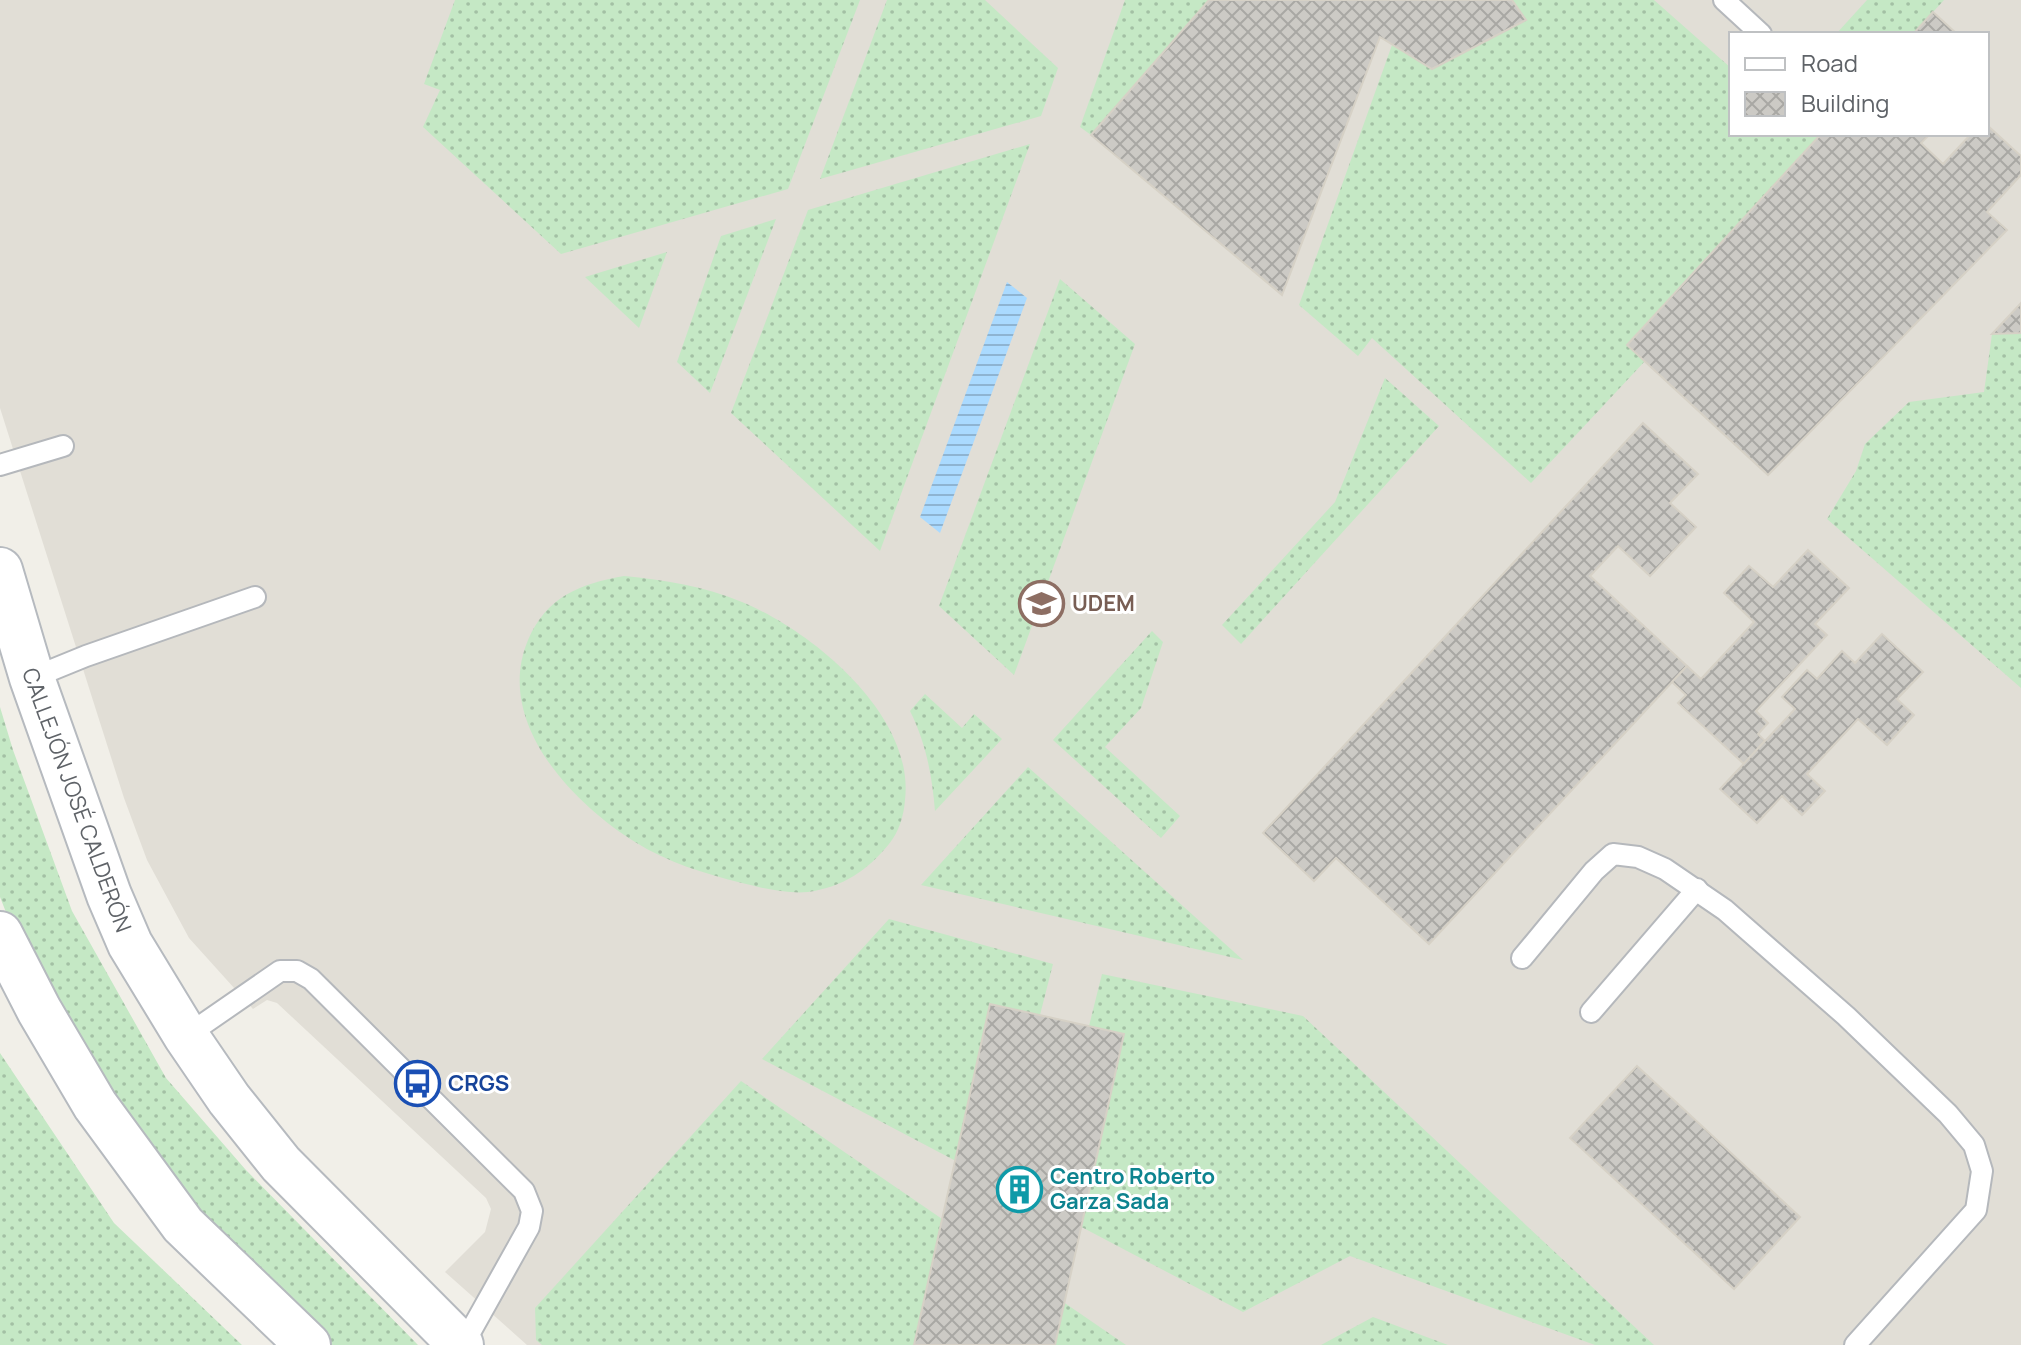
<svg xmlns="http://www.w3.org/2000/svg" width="2021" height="1345" font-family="Manrope,sans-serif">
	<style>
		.education { fill: #e1ded6; fill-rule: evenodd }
		.grass { fill: url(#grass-dots) }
		.water { fill: url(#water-rules) }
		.building { fill: url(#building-cross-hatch); stroke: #d6d1c6; stroke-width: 2 }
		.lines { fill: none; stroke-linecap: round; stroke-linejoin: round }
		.service-casing { stroke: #b5b8bc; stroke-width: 24 }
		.secondary-casing { stroke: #b6babf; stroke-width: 48 }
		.service { stroke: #fff; stroke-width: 20 }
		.secondary { stroke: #fff; stroke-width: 44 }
		.labels { text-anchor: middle; stroke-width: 6; stroke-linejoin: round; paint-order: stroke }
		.education-label { font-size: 22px; font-weight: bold; fill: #785e54; stroke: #fff; text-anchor: start }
		.street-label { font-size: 22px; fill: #5f6368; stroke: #fff }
		.transit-label { font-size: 22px; font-weight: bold; fill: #164399; stroke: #fff; text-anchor: start }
		.culture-label { font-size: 22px; font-weight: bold; fill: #0d838f; stroke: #fff; text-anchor: start }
	</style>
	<defs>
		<pattern id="grass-dots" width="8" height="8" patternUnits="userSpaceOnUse" patternTransform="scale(2)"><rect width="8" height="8" fill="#c5e8c5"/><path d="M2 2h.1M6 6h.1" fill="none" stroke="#a3c0a4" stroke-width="1.8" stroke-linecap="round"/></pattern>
		<pattern id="water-rules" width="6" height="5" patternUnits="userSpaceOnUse" patternTransform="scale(2)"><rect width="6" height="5" fill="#aadaff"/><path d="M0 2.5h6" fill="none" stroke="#8eb4d2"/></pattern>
		<pattern id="building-cross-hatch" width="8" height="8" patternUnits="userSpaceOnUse" patternTransform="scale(2)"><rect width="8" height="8" fill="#cccac5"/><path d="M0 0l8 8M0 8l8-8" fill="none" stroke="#a9a8a4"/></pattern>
	</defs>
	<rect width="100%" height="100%" fill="#f1efe8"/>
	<!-- education -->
	<path class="education" d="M0,0H2021V1345H527L445,1272L485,1232L491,1209L486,1198L277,1003L267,1000L253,1009L189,938L147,860L124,798L0,408ZM1731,34H1987V134H1731Z"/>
	<!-- grass -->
	<g class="grass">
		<polygon points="455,0 860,0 788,189 561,254 423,127 440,90 424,84"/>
		<polygon points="887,0 985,0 1058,68 1041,116 820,179"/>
		<polygon points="1125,0 1209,0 1091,135 1080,127"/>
		<polygon points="1512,0 1654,0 1731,68 1731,134 1821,134 1627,344 1645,361 1531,483 1372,338 1358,356 1299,305 1392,45 1432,69 1525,20"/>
		<polygon points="1867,0 1944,0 1913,34 1836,34"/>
		<polygon points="1030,144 880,551 731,413 808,210"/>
		<polygon points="776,219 710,393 677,362 721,236"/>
		<polygon points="667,252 639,328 585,277"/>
		<polygon points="1060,279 1135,344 1014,675 939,606"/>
		<polygon points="2021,333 2021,688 1827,519 1856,471 1865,444 1909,402 1984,392 1992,334"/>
		<polygon points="1385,378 1439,426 1241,644 1222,625 1335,502"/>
		<path d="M624,576C664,580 704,586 742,602C812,631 915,715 905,800C904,815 899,832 889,844C867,871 843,887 808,892C787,894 762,888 742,883C705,874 667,862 635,842C571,802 494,721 528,640C547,596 580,584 624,576Z"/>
		<polygon points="1152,631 1163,642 1141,708 1105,747 1180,816 1161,838 1053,740"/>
		<path d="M925,694L962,728L974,714L1002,739L935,811C932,775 926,743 910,711Z"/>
		<polygon points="0,707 13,750 72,911 166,1078 245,1169 418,1345 328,1345 195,1220 90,1073 13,930 0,897"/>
		<polygon points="1028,767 1243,960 921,885"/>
		<polygon points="889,919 1053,964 1040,1015 990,1005 1108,1103 1124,1034 1089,1026 1102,974 1303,1016 1654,1345 1595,1345 1350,1256 1243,1312 762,1059"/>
		<polygon points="0,1053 114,1223 242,1345 0,1345"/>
		<polygon points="741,1081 1126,1345 542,1345 536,1340 535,1308"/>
		<polygon points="1373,1317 1448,1345 1321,1345"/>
	</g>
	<!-- water -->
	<polygon class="water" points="1007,282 1027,298 940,533 920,517"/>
	<!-- building -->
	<g class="building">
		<polygon points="1209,0 1512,0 1526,20 1432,69 1380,37 1282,295 1091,135"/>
		<polygon points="1933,12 1957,34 1913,34"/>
		<polygon points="1987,125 2021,156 2021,175 1987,212 2007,230 1768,475 1627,345 1821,134 1930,134 1921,143 1943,164 1971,134 1987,134"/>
		<polygon points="2021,303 2021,333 1992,334"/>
		<polygon points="1643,423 1698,474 1670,503 1696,527 1650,576 1618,546 1590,576 1687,666 1429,944 1336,858 1314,881 1263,833"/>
		<polygon points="1808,550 1849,588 1815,624 1827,635 1756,711 1768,723 1758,734 1765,741 1744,764 1678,703 1686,695 1672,682 1687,666 1701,679 1754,622 1724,593 1749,566 1773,587"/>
		<polygon points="1882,634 1923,672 1897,699 1914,715 1887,745 1858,719 1807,774 1825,791 1802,815 1782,796 1757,823 1720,789 1795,709 1782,697 1807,670 1817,679 1842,651 1855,663"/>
		<polygon points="990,1004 1124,1034 1055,1345 914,1345"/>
		<polygon points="1637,1066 1800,1217 1734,1289 1570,1138"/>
	</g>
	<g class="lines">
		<defs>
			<g id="service">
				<polyline points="1724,0 1761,34"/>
				<polyline points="0,465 63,446"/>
				<polyline points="32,678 86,656 255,597"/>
				<polyline points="1522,958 1594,871 1613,854 1638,857 1665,869 1725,910 1846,1016 1948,1114 1974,1145 1982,1171 1976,1210 1855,1345"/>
				<polyline points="1591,1012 1697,889"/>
				<polyline points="186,1036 280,971 297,971 311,979 524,1191 532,1211 529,1227 463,1345"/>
			</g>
			<g id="secondary">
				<polyline points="0,570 32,678 109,895 130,944 186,1036 229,1099 281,1164 461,1345"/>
				<polyline points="0,934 39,1010 95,1105 183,1225 308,1345"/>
			</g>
		</defs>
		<!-- service casing -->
		<use href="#service" class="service-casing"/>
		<!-- secondary casing -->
		<use href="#secondary" class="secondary-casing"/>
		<!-- service -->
		<use href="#service" class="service"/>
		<!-- secondary -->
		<use href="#secondary" class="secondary"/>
	</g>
	<!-- icons -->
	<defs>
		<symbol id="university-ring" viewBox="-11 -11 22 22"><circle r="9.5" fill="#fff" stroke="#8d6e63" stroke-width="1.5"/><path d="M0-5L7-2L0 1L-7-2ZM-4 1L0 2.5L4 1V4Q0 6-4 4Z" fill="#8d6e63"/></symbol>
		<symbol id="bus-ring" viewBox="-11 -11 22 22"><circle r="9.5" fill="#fff" stroke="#1a4fb4" stroke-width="1.5"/><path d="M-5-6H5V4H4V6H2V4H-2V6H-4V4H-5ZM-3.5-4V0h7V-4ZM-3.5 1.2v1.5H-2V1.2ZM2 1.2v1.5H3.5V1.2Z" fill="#1a4fb4"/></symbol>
		<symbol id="building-ring" viewBox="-11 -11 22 22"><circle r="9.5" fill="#fff" stroke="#0f9aa8" stroke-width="1.5"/><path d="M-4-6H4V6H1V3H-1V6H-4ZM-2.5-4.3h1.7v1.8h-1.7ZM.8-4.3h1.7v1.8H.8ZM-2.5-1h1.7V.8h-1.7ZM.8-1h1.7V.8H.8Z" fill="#0f9aa8"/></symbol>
	</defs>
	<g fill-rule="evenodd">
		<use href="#university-ring" x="1016" y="578" width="51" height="51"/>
		<use href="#bus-ring" x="392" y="1058" width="51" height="51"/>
		<use href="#building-ring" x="994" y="1164" width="51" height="51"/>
	</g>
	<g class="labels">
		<!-- education labels -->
		<g class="education-label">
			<text x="1072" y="611">UDEM</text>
		</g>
		<!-- street labels -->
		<g class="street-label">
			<text transform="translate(77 800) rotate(70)" y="8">CALLEJÓN JOSÉ CALDERÓN</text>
		</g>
		<!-- transit labels -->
		<g class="transit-label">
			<text x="448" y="1091">CRGS</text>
		</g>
		<!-- culture labels -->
		<g class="culture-label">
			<text x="1050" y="1184">Centro Roberto<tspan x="1050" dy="25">Garza Sada</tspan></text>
		</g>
	</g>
	<!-- legend -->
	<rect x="1729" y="32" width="260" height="104" fill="#ffffff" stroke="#bfc1c3" stroke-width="2"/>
	<rect x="1745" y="58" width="40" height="12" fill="#ffffff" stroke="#bfc1c3" stroke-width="2"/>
	<text x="1801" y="72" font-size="24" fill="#5f6368">Road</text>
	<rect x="1745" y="92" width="40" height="24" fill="url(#building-cross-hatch)" stroke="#bfc1c3" stroke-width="2"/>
	<text x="1801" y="112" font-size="24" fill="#5f6368">Building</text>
</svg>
